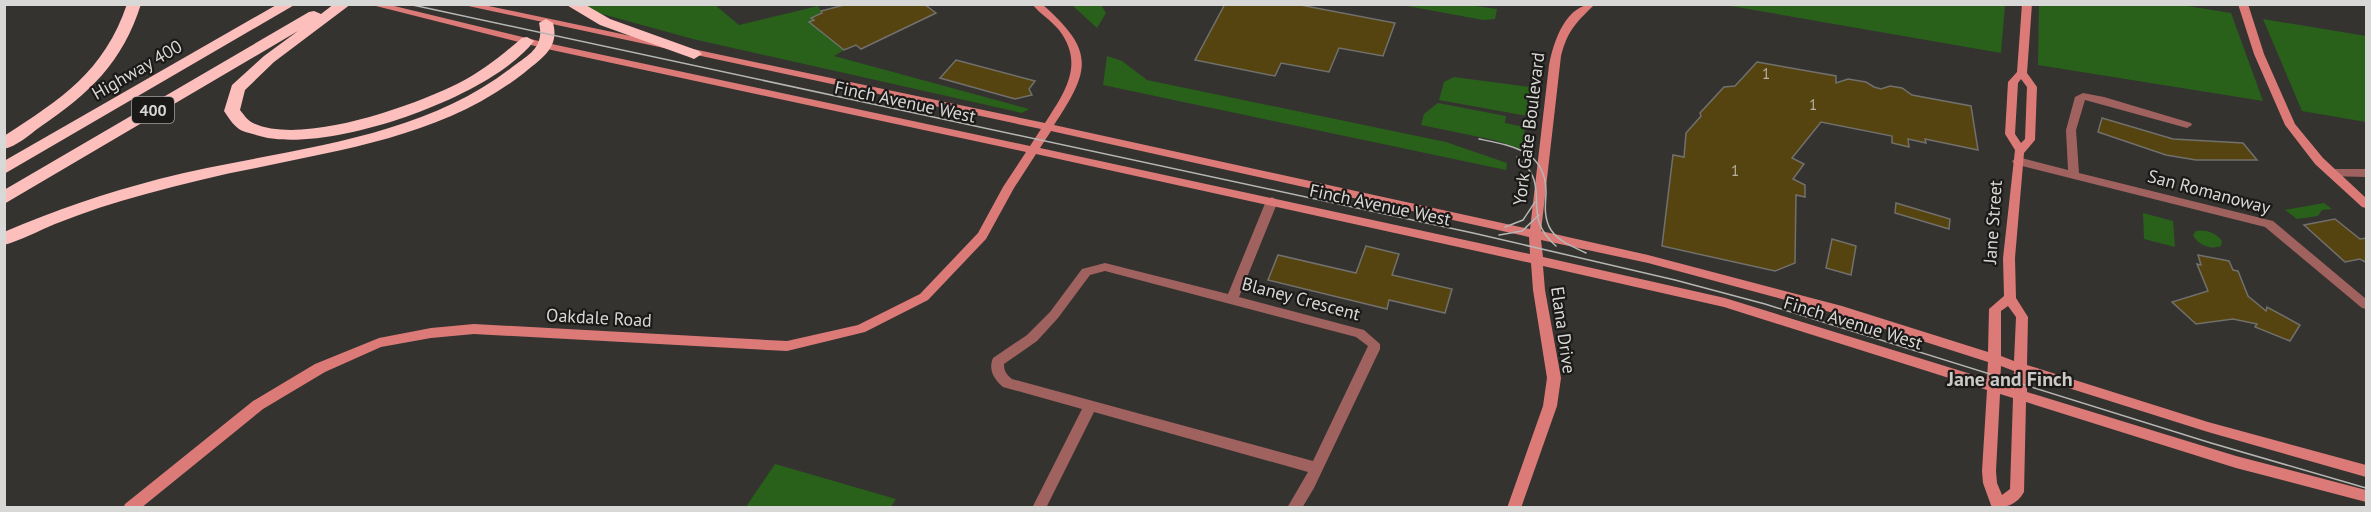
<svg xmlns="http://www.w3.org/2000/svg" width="2371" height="512" font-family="'PT Sans',sans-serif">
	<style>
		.green { fill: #29611b }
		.building { fill: #55440f; stroke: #71706d; stroke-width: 1.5 }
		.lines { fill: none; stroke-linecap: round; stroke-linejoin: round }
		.street { fill: #a0625f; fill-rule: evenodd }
		.secondary { fill: #dc7a77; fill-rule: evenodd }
		.highway { fill: #fdbfbc; fill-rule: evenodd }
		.tram { stroke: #b6b6b4; stroke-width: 1.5 }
		.labels { text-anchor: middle; stroke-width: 4.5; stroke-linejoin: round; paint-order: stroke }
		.number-label { font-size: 15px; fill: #b7b3a4 }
		.shield { fill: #1b1a19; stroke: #9f9f9d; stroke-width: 1.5 }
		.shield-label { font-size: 16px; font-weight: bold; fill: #d8d8d6 }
		.street-label { font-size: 18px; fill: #d8d8d6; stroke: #1b1a19 }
		.neighbourhood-label { font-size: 20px; font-weight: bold; fill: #cbcac7; stroke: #1b1a19 }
	</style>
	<rect width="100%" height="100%" fill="#343330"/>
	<!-- green -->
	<g class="green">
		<polygon points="583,5 715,5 739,25 818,6 822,13 812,18 814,20 809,22 844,50 834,56 1029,109 1022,113 693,39 595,12"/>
		<polygon points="1072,5 1101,5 1106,13 1097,28"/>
		<polygon points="1402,5 1468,5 1497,9 1495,19 1483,20"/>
		<polygon points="1725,5 2005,5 2001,53"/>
		<polygon points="2039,5 2181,5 2231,13 2263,101 2038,65"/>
		<polygon points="2263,19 2366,36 2366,122 2302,111"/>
		<polygon points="1107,56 1122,61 1147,80 1446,142 1507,163 1506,170 1103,85"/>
		<polygon points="1454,77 1530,87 1527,116 1439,100 1444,82"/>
		<polygon points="1438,103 1506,116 1505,123 1525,127 1522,149 1494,140 1421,125 1424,114"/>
		<polygon points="2324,203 2332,209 2322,210 2318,216 2297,219 2285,210"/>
		<polygon points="2143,213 2173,221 2175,247 2144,239"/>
		<path d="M2196,231C2206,229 2216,233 2222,241L2221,246C2210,250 2198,245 2193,235Z"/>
		<polygon points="775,464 896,499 891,507 746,507"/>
	</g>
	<!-- building -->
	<g class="building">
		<polygon points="848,4 924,4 936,13 861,49 856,45 844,50 809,22 814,20 811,18 822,13 821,11"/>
		<polygon points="1225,4 1295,4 1395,23 1383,56 1339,48 1329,72 1281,63 1275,76 1195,60"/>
		<polygon points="956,60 1035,81 1029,89 1032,95 1015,99 940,78"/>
		<polygon points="1757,62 1836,76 1836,83 1848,79 1866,82 1874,87 1881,89 1890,86 1902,88 1912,95 1971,106 1978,150 1925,139 1926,143 1908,139 1909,147 1892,143 1892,136 1821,122 1792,158 1804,164 1793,179 1805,185 1805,197 1796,195 1795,263 1775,271 1662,246 1673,155 1684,157 1686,133 1701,116 1700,113 1724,87 1735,86"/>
		<polygon points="2102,118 2173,139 2243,143 2257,160 2196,160 2166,155 2098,132"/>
		<polygon points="1896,203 1950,219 1949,229 1895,213"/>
		<polygon points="2335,219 2360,239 2367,238 2367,263 2360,259 2345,262 2304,225"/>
		<polygon points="1832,239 1856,246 1851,275 1826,268"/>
		<polygon points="1366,246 1399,254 1392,275 1452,289 1445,313 1389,300 1387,309 1268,280 1278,255 1356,273"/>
		<polygon points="2198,255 2229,261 2233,270 2238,271 2248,296 2266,311 2267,307 2300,325 2290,341 2255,327 2257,324 2233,319 2196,324 2172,302 2208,291 2197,264 2201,265"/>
	</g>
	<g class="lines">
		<!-- street -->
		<g class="street">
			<polygon points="2083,93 2104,97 2191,123 2192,125 2187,128 2085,100 2076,130 2079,173 2273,221 2366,299 2366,309 2362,308 2265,227 2014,164 2012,161 2018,157 2068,170 2066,130 2075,97"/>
			<polygon points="2332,169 2366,169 2366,177 2328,176 2326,173"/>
			<path d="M1272,197L1278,201L1239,297L1364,330L1380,344V349L1314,488L1302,508H1287L1308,472L1094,412L1046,508H1032L1082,409L1003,387C994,379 988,370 993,358L1027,335L1050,312L1082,269L1105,263L1228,294L1266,201ZM1105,271L1356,337L1368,346L1313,461L1012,379C1007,375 1004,372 1004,364L1037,341L1058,318L1090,275Z"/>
		</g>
		<!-- secondary -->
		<g class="secondary">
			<path d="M368,4H386L547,43L1030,146L1041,129L459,4H479L1045,123C1065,92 1085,64 1059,30C1051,20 1040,14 1032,4H1042C1095,51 1091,69 1054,125L1530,229L1549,65C1554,40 1566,4 1595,4C1577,22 1568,29 1561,56L1541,231L1648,255L1842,306L1988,352L1989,309L2004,296L2003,258L2015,150L2005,134L2008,82L2017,72L2022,4H2032L2027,73L2037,87L2035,140L2024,153L2015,258L2016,298L2028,317L2027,365L2208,422L2366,465V477L2208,432L2027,375V392L2236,456L2366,490V502L2236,468L2026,402L2024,492C2017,505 2005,508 1992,508L1983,483L1982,471L1987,390L1724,307L1543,266L1545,290L1561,378L1557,406L1521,508H1507L1543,406L1547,378L1533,290L1531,263L1036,154L1014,188L986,239L928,300L865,332L787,351L474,334L431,338L381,347L325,372L263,409L141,508H123L125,504L253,401L315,364L379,338L431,328L474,324L787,341L858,325L920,294L978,233L1003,187L1026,152L547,49ZM2021,79L2027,87L2025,139L2021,143L2015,134L2018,83ZM1051,131L1529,237L1530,254L1040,148ZM1541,240L1648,263L1841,315L1988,362L1987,379L1725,298L1543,257ZM2008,306L2016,317L2014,361L2001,356V311ZM2001,366L2014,371L2013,388L2000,383ZM2000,394L2013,398L2010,489L2002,495L1997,483L1996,471Z"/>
			<polygon points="2238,4 2248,4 2264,54 2295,124 2323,158 2366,198 2366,208 2362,207 2315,164 2285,125 2254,54"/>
		</g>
		<!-- highway -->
		<g class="highway">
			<path d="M127,4H141C123,62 89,94 40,127C29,135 17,146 4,149V136C61,99 104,72 127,4Z"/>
			<polygon points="278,4 296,4 4,174 4,161"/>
			<path d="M334,4H351L274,62L245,90L240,110C244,115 248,121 253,123C302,146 413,106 459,83C483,71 502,55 522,38L527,37L534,41C492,97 323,157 256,135C251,133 243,132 239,129C233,125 228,117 224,111L232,85L264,56L298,31L4,204V190L309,12L314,11L321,14Z"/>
			<polygon points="565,4 584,4 610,19 699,51 702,54 694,59 689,57 600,25"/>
			<path d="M546,19L553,23C560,48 541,59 524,73C446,134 351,148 256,168C219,175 182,184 146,194C115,202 85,212 55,224C38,231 22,240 4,245V232C55,210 106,193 159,179C276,149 413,144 511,68C528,55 545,48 539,23Z"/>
		</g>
		<!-- tram -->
		<g class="tram">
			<polyline points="408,4 1473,233 1675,280 1765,304 2211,443 2366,488"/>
			<path d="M1479,139C1513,146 1547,151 1546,194C1545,206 1544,219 1551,230C1559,242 1574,247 1586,253"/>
			<path d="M1517,157C1555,188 1518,213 1556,246"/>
			<polyline points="1505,227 1523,220 1535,202"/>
			<polyline points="1499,235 1522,231 1539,215"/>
		</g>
	</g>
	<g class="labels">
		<!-- number labels -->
		<g class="number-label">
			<text x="1766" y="79">1</text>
			<text x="1813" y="110">1</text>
			<text x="1735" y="176">1</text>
		</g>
		<!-- shield labels -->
		<rect class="shield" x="132" y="97" width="42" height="26" rx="4.5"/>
		<g class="shield-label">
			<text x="153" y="116">400</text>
		</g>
		<!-- street labels -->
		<g class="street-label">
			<text transform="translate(137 70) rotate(-30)" y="6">Highway 400</text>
			<text transform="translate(905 102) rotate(12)" y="6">Finch Avenue West</text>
			<text transform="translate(1529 129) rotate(-83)" y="6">York Gate Boulevard</text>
			<text transform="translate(2209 192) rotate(15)" y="6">San Romanoway</text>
			<text transform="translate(1380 205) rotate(12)" y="6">Finch Avenue West</text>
			<text transform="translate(1993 222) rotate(-86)" y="6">Jane Street</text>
			<text transform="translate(1301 299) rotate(15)" y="6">Blaney Crescent</text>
			<text transform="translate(599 318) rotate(3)" y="6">Oakdale Road</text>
			<text transform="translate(1853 323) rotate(17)" y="6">Finch Avenue West</text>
			<text transform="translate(1563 330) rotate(82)" y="6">Elana Drive</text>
		</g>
		<!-- neighbourhood labels -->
		<g class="neighbourhood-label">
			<text x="2010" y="386">Jane and Finch</text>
		</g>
	</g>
	<!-- border -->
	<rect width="2371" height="512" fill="none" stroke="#d8d8d6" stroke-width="12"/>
</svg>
